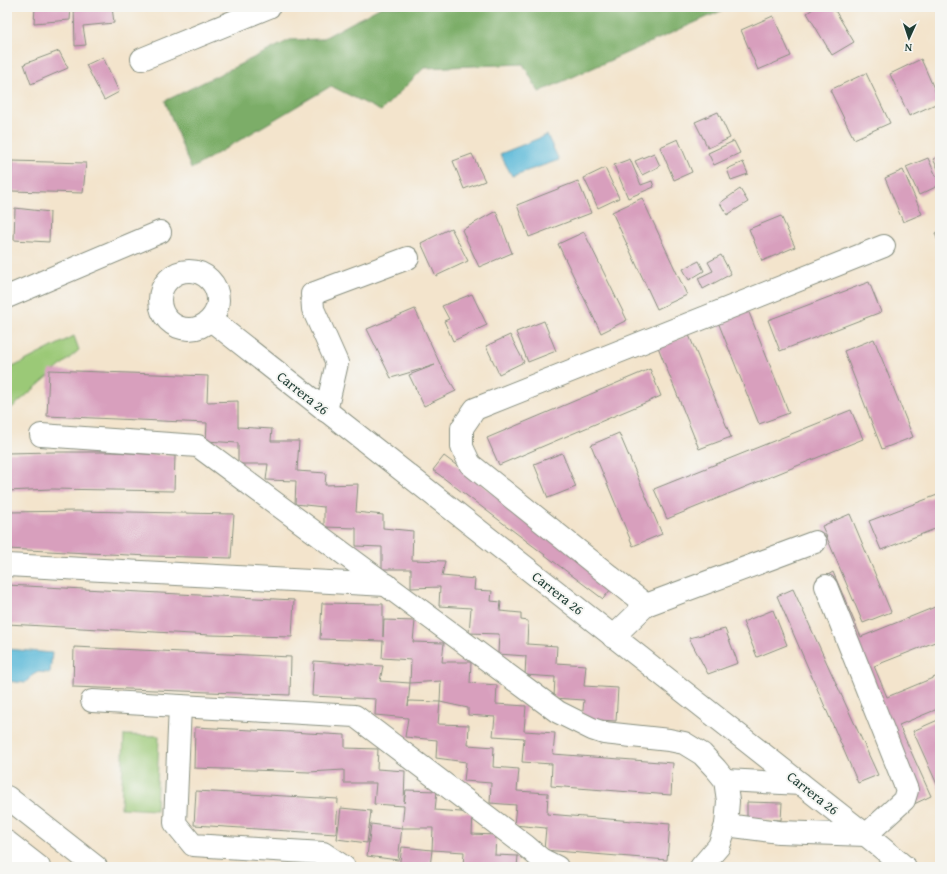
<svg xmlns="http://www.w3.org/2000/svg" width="947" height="874" font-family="'Gentium Book Plus',serif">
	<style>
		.green { fill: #9bc977; stroke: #5d8356 }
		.forest { fill: #7cad68; stroke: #4e754e }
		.water { fill: #59b8d8; stroke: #3c7a86 }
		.building { fill: #d89fbd }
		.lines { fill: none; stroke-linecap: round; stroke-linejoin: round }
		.minor-casing { stroke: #899080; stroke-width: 24 }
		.highway-casing { stroke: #899080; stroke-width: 24 }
		.minor { stroke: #fff; stroke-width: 22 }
		.highway { stroke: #fff; stroke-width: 22 }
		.labels { text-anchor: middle; stroke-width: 4; stroke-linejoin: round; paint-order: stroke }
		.street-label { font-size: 14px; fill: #1f3d34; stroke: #f6f6f2 }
	</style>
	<rect width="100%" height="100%" fill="#f6f6f2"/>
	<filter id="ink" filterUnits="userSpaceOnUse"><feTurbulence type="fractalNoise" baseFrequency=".025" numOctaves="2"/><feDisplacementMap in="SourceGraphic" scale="8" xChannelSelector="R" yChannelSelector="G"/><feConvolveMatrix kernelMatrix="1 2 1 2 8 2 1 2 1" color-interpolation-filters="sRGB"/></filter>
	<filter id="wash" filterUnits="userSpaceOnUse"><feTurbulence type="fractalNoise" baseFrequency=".012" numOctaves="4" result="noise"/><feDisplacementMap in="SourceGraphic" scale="16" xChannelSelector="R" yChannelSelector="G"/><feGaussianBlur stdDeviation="0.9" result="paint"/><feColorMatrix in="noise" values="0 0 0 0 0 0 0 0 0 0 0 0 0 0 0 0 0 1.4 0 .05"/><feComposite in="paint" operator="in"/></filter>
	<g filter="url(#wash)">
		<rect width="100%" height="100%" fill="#f3e4cc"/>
		<!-- green -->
		<g class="green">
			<polygon points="74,336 79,350 7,412 7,370"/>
			<polygon points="124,735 159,736 156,810 121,808"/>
		</g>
		<!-- forest -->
		<polygon class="forest" points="381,7 730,7 539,92 523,64 424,68 381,111 331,86 191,169 165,101 290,40 322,39"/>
		<!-- water -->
		<g class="water">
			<polygon points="547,135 559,160 512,176 500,154"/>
			<polygon points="7,649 52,653 50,673 36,672 25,683 7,681"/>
		</g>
		<g id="blocks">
			<!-- building -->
			<g class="building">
				<polygon points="35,7 71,7 70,20 34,23"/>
				<polygon points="74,7 112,7 114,23 83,26 86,45 75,46"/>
				<polygon points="816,7 833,7 854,42 832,55 807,13"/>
				<polygon points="773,16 791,56 758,70 741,30"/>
				<polygon points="59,51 68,68 31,84 24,64"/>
				<polygon points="103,57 119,92 104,100 86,65"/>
				<polygon points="921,59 940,102 909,116 890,74"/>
				<polygon points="866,73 890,123 854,139 830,90"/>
				<polygon points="718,112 730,138 708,148 695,122"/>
				<polygon points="678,139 692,172 674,180 660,147"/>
				<polygon points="734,141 740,153 714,165 708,153"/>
				<polygon points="654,153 660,166 642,175 635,161"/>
				<polygon points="472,154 485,181 464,189 453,161"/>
				<polygon points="940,156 940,173 933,159"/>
				<polygon points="928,158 940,185 919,195 906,167"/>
				<polygon points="630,159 641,185 652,181 654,187 628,198 614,165"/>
				<polygon points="12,161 86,163 83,193 11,191"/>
				<polygon points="743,162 748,174 731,180 727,169"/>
				<polygon points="605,168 619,198 598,208 584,178"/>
				<polygon points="903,170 922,214 903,222 885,178"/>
				<polygon points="578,181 591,213 529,237 517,205"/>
				<polygon points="740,189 748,202 727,215 720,203"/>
				<polygon points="642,198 687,295 657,309 612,212"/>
				<polygon points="15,208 50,212 49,242 14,240"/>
				<polygon points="496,211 512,253 479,267 462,230"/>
				<polygon points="781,216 795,247 762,261 749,229"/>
				<polygon points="451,228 468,261 436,276 421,243"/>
				<polygon points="940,231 940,247 935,233"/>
				<polygon points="584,232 627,320 601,333 558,244"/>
				<polygon points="721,255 731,274 703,289 698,278 713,271 708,262"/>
				<polygon points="699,261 704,271 689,280 683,269"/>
				<polygon points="869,282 881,312 780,351 768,320"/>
				<polygon points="472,294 487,325 453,341 444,321 449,319 442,306"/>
				<polygon points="415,309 440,364 456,391 424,406 409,375 435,365 391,378 367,329"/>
				<polygon points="748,310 789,413 759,424 718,322"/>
				<polygon points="544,321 556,351 528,362 516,332"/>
				<polygon points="510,335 524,362 499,374 486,346"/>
				<polygon points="689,335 731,437 699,449 658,347"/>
				<polygon points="874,339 913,437 882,449 844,351"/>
				<polygon points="650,369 661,396 499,465 487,438"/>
				<polygon points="49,370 208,376 207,402 238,401 238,427 272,429 271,441 299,441 297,471 326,473 325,485 358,484 356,512 383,515 383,528 413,531 412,560 445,561 442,576 475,579 474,590 492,591 491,601 501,602 500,611 521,613 521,620 528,621 527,644 557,646 556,663 586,665 584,686 618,688 616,721 582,719 584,700 554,698 555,677 525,675 526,656 498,654 499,634 469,633 471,608 439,606 440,587 411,588 411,569 382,569 382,547 356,546 356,528 324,527 324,507 295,504 296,481 266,480 268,464 238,464 238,443 206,441 207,423 47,416"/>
				<polygon points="851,410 863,439 667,519 654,489"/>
				<polygon points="619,433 662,534 633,546 591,445"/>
				<polygon points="54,452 113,452 175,456 174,491 51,489 7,491 7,453"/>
				<polygon points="562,453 576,487 548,498 534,464"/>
				<polygon points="444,456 615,584 603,599 433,470"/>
				<polygon points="940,494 940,527 881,550 869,521"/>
				<polygon points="77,511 234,514 231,558 149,556 7,549 7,512"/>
				<polygon points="850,514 891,612 863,623 822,526"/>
				<polygon points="833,572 861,637 940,605 940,640 874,666 887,697 940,675 940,708 899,725 931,796 912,805 816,582"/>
				<polygon points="7,585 294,600 292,637 210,635 7,624"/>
				<polygon points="793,589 878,775 858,783 777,596"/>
				<polygon points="322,603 383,604 383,637 384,620 415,621 413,642 444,643 442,662 471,662 470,683 497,685 496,704 526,706 524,731 555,733 553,754 673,763 671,795 551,786 552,764 522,762 524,738 493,736 495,717 468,715 468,708 440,702 438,724 469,725 468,745 494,747 493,767 519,769 517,791 548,793 547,814 670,824 667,860 544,850 546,828 514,825 516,805 490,803 491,783 464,781 466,762 436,758 437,740 405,737 408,718 375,715 376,699 312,696 314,661 383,666 380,681 410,683 408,706 409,701 440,702 441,681 410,683 411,660 382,658 383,641 320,639"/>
				<polygon points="773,610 787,645 757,657 743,622"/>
				<polygon points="725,629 738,663 708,674 689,638"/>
				<polygon points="74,647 291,657 290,695 73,687"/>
				<polygon points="938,720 940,724 940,791 913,731"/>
				<polygon points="195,727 345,735 345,748 378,749 377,769 405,771 404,803 406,790 437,791 435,810 473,813 472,834 496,835 495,855 518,856 517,867 463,867 464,852 432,850 433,828 402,828 404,806 374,804 376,783 344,783 344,770 309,772 194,768"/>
				<polygon points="196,791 338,799 336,834 194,825"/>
				<polygon points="747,802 782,803 781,820 747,818"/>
				<polygon points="341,808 371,811 367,843 337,839"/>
				<polygon points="371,824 402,828 398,860 367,856"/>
				<polygon points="402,847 432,850 430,867 399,867"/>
			</g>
		</g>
	</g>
	<g filter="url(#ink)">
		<use href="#blocks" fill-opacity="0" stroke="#899080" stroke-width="1"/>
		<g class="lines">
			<defs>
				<g id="minor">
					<polyline points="142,59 269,7"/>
					<circle cx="189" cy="300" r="29"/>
					<polyline points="7,297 160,232"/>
					<polyline points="211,320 866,835 905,867"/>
					<polyline points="326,411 337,363 313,309 312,294 408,258"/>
					<polyline points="41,435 198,446 558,712 592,729 604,733 669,740 684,743 702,754 716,769 725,780 728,801 726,825 719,846 701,867"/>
					<polyline points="7,565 387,585"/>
					<polyline points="646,605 815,542"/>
					<polyline points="613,637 646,605 470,464 462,447 462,428 475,409 884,246"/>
					<polyline points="92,701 355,716 526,846 541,859 557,867"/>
					<polyline points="180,706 175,823 193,845 323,853 344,867"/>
					<polyline points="725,780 801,784"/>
					<polyline points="7,797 96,867"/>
					<polyline points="726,825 779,832 866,835 904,800 907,790 826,586"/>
					<polyline points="7,866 8,867"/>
				</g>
				<polyline id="highway" points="7,842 39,867"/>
			</defs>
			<!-- minor casing -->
			<use href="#minor" class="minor-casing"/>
			<!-- highway casing -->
			<use href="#highway" class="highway-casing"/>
			<!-- minor -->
			<use href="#minor" class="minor"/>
			<!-- highway -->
			<use href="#highway" class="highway"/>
		</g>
	</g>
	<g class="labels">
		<!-- street labels -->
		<g class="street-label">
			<text transform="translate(303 393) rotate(38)" y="5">Carrera 26</text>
			<text transform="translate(558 593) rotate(38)" y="5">Carrera 26</text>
			<text transform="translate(813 793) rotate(38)" y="5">Carrera 26</text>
		</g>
	</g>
	<!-- margin -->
	<rect width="947" height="874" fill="none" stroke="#f6f6f2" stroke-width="24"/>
	<!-- north arrow -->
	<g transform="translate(909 38) rotate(183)" stroke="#f6f6f2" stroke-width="3" paint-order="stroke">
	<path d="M0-3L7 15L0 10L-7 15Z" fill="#1f3d34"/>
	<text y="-6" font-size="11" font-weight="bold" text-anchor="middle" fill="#1f3d34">N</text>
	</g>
</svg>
